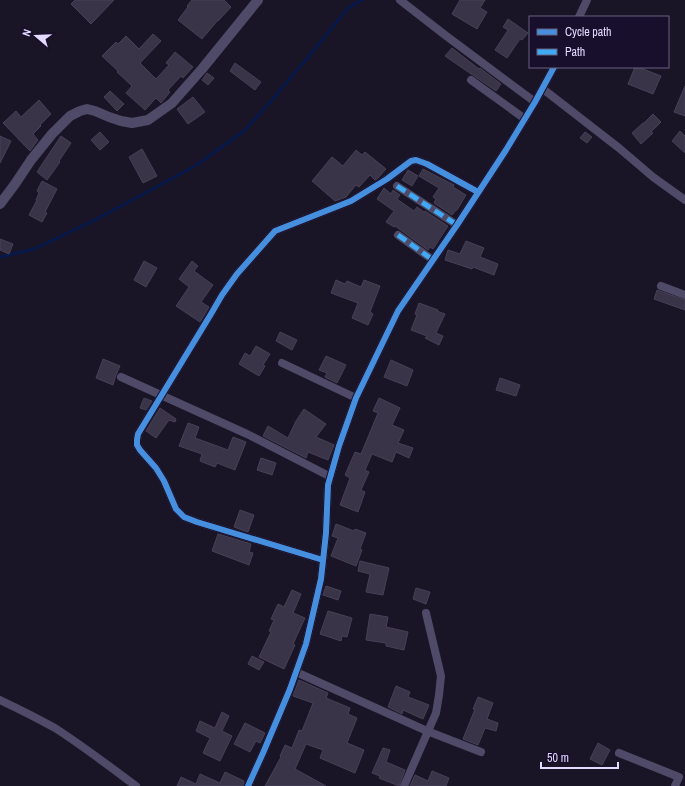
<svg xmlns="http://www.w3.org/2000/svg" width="685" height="786" font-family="'Archivo Narrow',sans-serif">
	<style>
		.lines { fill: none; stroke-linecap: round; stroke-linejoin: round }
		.stream { stroke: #07194b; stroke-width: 3 }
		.building { fill: #393447; stroke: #474058 }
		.minor { stroke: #4e4a67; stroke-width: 8 }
		.tertiary { stroke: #4e4a67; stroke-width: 10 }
		.quiet { stroke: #3fa9f5; stroke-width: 5; stroke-dasharray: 10 5; stroke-linecap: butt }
		.cycleway-casing { stroke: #170f2c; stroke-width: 8 }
		.cycleway { stroke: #468fdf; stroke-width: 6 }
	</style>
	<rect width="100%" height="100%" fill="#1a1526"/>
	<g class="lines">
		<!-- stream -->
		<polyline class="stream" points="0,257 34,249 95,220 195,166 244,131 271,101 309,56 348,8 362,0"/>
	</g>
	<!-- building -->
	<g class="building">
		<polygon points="75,0 114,0 91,24 71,4"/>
		<polygon points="192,0 224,0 231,7 218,21 218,20 202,39 178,20 188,7 187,6"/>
		<polygon points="460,0 485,0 480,8 487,12 477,29 452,14"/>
		<polygon points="508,19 528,33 522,40 520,39 507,58 495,50 508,30 503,27"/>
		<polygon points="153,34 161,41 140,63 156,79 169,65 166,63 175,52 193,67 183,78 181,76 168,90 170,92 161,103 156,98 145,110 126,93 132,86 117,72 118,71 102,56 116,42 118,44 126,36 139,49"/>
		<polygon points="452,48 479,69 480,68 501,84 496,91 445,56"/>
		<polygon points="235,63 261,82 255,90 230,71"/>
		<polygon points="635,67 638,67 661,76 653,94 628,84"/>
		<polygon points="207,73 214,78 208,85 202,80"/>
		<polygon points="685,86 685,116 674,112"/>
		<polygon points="110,91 124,104 117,111 104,97"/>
		<polygon points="193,97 205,112 188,124 177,109"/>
		<polygon points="39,100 51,114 40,125 41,126 33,134 38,140 30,151 3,123 16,111 21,117"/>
		<polygon points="653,114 661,122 651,132 653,133 641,144 632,133 643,123 644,123"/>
		<polygon points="680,131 685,136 685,153 672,141"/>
		<polygon points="100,132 109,142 100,150 91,140"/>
		<polygon points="585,132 592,137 587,143 580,138"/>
		<polygon points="0,136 11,141 0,163"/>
		<polygon points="61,136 71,143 59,161 60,162 47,180 37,172"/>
		<polygon points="142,149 157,176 143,183 129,157"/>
		<polygon points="356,150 362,155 365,152 386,169 378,178 375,180 370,175 359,187 356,185 346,197 335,201 312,181 332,157 343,166"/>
		<polygon points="423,169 452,184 454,185 453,187 466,195 457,210 456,210 452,215 434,203 436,199 433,197 439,188 419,176"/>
		<polygon points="408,170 418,176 412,186 402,180"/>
		<polygon points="42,181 57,189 45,212 47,213 42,222 29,215 37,200 36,200 39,193 37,191"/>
		<polygon points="384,188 391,194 393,190 400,195 397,199 414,211 417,207 424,212 425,211 428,213 448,226 433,249 430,247 428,250 395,226 394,227 386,222 394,211 377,199"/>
		<polygon points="0,239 13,244 9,254 0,250"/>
		<polygon points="466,241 484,248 480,257 498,264 494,275 473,267 472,269 445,260 448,250 460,254"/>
		<polygon points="144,261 157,268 146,287 134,280"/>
		<polygon points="192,261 198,266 194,271 213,285 201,302 209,307 200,322 176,306 189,287 179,279"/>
		<polygon points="336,280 345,284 347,281 361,287 364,280 380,286 370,312 373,314 368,325 352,318 358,303 331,293"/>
		<polygon points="657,290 685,300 685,310 654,299"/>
		<polygon points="419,303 438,310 437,311 445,314 436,333 443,336 439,345 425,338 427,336 411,330 417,315 415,314"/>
		<polygon points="280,332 297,340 292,350 276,341"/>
		<polygon points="256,346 270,354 263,365 265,366 259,376 239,364 245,353 250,356"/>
		<polygon points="326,356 346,365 337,383 325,377 327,373 319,370"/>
		<polygon points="103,359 120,366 116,375 113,385 96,378"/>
		<polygon points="391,360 413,370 407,386 384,377"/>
		<polygon points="500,378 520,385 516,396 496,390"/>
		<polygon points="144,398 152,401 146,410 140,408"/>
		<polygon points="379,398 400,408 392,425 404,430 398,443 413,448 409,458 396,452 392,462 372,454 365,470 369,472 361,490 365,492 358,512 340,505 350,478 345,475 355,452 361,454 378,413 373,411"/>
		<polygon points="160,408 176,419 175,422 169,420 156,438 146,431"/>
		<polygon points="304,409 326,424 316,437 334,445 328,460 308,452 306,458 263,436 268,426 288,438 296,421"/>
		<polygon points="188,423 199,427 195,438 228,450 233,437 246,442 235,470 217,463 215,467 200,461 202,454 179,446"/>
		<polygon points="261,458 276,463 272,475 257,470"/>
		<polygon points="240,510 254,515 248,532 234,527"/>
		<polygon points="336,524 354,531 355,529 366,533 360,549 362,550 356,566 331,556 338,538 332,536"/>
		<polygon points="218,534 251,544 249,552 253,553 249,565 212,551"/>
		<polygon points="360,561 389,568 383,595 366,592 370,574 358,571"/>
		<polygon points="326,586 341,591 338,600 323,595"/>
		<polygon points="416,588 430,592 426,604 413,599"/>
		<polygon points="292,590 301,594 293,613 305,618 293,644 295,645 284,669 259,657 271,632 269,631 274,620 271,619 278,604 284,607"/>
		<polygon points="328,611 352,618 347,637 342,636 341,641 320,634"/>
		<polygon points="370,614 388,617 386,627 408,632 404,650 386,646 386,643 366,640"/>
		<polygon points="252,656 264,662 259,670 248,664"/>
		<polygon points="299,680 328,693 326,698 350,708 348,714 357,718 347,743 364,750 355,773 320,758 323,750 306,744 295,769 326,786 265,786 281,757 280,756 285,745 292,748 299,730 302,731 313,703 293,696"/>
		<polygon points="396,686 410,692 408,697 429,705 423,719 403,710 402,714 388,707"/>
		<polygon points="478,697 493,703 487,719 498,723 496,731 485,728 478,745 463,739 475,709 473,709"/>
		<polygon points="222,712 229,716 222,731 232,736 220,761 203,753 210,738 196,731 200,721 215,728"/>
		<polygon points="245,723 265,733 260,743 256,741 250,752 234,744"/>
		<polygon points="598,743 610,750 602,765 590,759"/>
		<polygon points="383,748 390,750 386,762 405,770 399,786 379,778 380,776 372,773"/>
		<polygon points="432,771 449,778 446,786 410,786 415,775 428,781"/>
		<polygon points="225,772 244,781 243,786 177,786 181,777 196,784 200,774 220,783"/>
	</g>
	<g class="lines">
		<!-- minor -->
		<g class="minor">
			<polyline points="400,0 445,35 535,102"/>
			<polyline points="579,17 587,0"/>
			<polyline points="471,80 525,119"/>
			<polyline points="543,89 619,148 653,177 685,200"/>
			<polyline points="397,186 457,225"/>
			<polyline points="398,235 433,260"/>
			<polyline points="661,286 685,295"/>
			<polyline points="282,363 356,398"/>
			<polyline points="121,377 247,434 329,476"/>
			<polyline points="323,560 197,522 184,517 176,509 164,481 156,468 140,450 137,445 137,440 138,434 211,314 222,295 237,274 275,231 351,201 387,179 411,161 416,160 427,164 478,192"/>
			<polyline points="296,672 427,731 481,752"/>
			<path d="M0,700C19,709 37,718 55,728C83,746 109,766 136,786"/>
			<polyline points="619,753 679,777 675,786"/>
			<polyline points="248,786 263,753 290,689 306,644 321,579 326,533 328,485 339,446 356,398 398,311 457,225 506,150 535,102 554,67"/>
			<polyline points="404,786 436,713 439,695 441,676 426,613"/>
		</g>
		<!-- tertiary -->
		<polyline class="tertiary" points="0,204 15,184 31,160 52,134 70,116 80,111 87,109 95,111 109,117 121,121 132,123 148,120 172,103 202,69 258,0"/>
		<!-- quiet -->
		<g class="quiet">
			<polyline points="397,186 457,225"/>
			<polyline points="398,235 433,260"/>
		</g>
		<defs>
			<g id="cycleway">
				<polyline points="323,560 197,522 184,517 176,509 164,481 156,468 140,450 137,445 137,440 138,434 211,314 222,295 237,274 275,231 351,201 387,179 411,161 416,160 427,164 478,192"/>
				<polyline points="248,786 263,753 290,689 306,644 321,579 326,533 328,485 339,446 356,398 398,311 457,225 506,150 535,102 554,67"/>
			</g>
		</defs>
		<!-- cycleway casing -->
		<use href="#cycleway" class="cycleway-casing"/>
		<!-- cycleway -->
		<use href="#cycleway" class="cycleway"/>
	</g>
	<!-- legend -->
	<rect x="529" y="16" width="140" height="52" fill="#170f2c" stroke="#686080"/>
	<rect x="537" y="29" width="20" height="6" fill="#468fdf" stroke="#686080"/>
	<text x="565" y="36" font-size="12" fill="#e2daff">Cycle path</text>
	<rect x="537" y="49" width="20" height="6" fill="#3fa9f5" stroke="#686080"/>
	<text x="565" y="56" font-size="12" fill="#e2daff">Path</text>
	<!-- north arrow -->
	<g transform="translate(36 36) rotate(289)" stroke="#170f2c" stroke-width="3" paint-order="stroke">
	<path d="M0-3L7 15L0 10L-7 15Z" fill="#e2daff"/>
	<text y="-6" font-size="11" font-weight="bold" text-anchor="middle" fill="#e2daff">N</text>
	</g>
	<!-- scale -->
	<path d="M541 762v6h77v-6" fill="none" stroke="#e2daff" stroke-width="2"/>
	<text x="547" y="762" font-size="12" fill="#e2daff" stroke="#170f2c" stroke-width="3" paint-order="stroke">50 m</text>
</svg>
